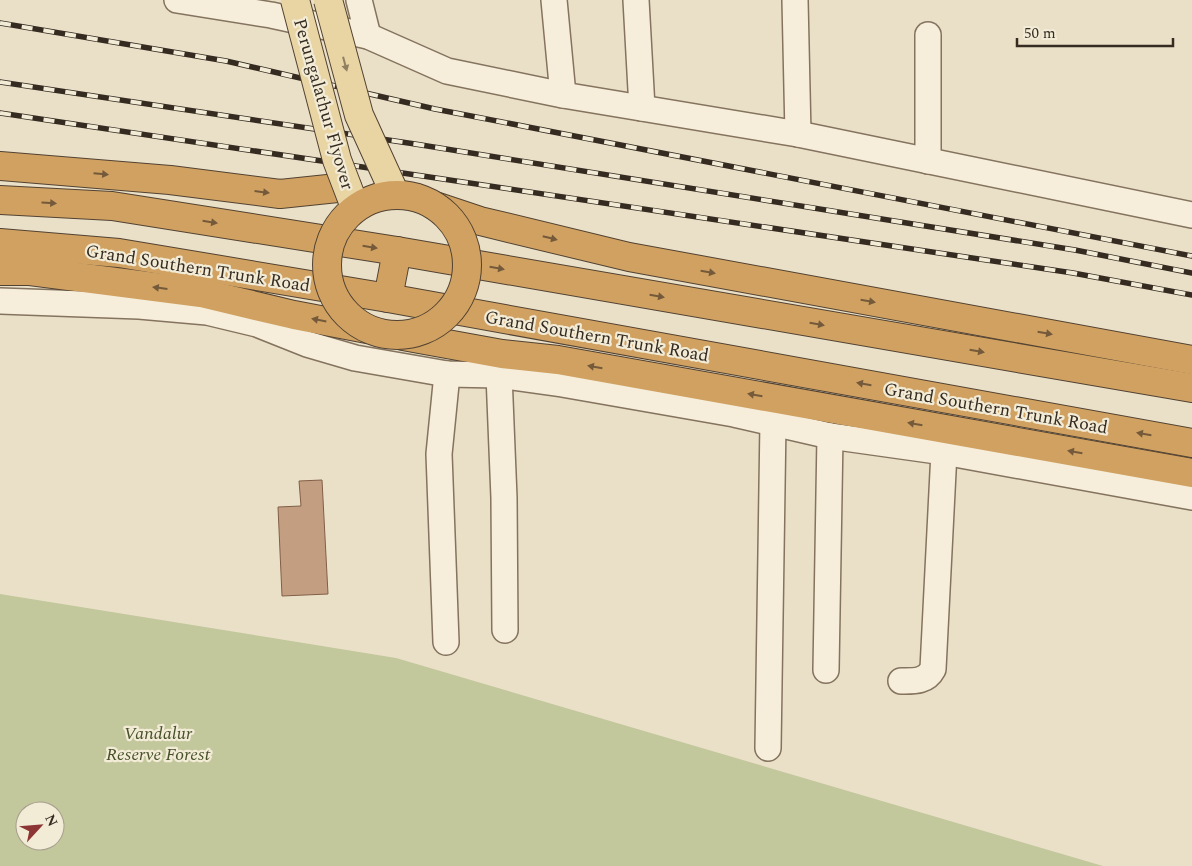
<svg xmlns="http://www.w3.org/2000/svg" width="1192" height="866" font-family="Spectral,serif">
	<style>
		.green { fill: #c2c79c; fill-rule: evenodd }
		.building { fill: #c49e81; stroke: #815f47 }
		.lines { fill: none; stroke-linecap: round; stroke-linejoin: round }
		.minor-casing { stroke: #84735e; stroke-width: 28 }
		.highway-casing { stroke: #524232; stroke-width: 30 }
		.minor { stroke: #f6eeda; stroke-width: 25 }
		.highway { stroke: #d0a161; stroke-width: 28 }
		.rail-casing { stroke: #362b21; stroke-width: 5.5 }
		.rail { stroke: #f2ebd6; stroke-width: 4; stroke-dasharray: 11; stroke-linecap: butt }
		.major-bridge-casing { stroke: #524232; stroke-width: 30; stroke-linecap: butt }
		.highway-bridge-casing { stroke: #524232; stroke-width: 30; stroke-linecap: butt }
		.major-bridge { stroke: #e9d4a4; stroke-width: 28 }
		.highway-bridge { stroke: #d0a161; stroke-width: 28 }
		.oneway { fill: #908062 }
		.oneway2 { fill: #745a3b }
		.labels { text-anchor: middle; stroke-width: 4.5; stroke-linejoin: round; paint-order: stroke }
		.street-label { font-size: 18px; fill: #362b21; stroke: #f2ebd6 }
		.park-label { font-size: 18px; font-style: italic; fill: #465029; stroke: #f2ebd6 }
	</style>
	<rect width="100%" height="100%" fill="#eae0c8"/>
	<!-- green -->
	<path class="green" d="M0,594L396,658L1103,866H0ZM25,811H55V841H25Z"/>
	<!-- building -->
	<polygon class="building" points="322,480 328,594 282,596 278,507 301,506 299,481"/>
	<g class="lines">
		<defs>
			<g id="minor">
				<polyline points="177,0 271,15 368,36 447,71 563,95 798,134 1192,215"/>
				<polyline points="359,0 368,36"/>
				<polyline points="554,0 563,95"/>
				<polyline points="636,0 642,108"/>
				<polyline points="795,0 798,134"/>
				<polyline points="928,35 928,161"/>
				<polyline points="0,301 139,306 207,312 257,324 307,344 355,358 447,374 499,375 562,384 734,414 830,436 944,452 1192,497"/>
				<polyline points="499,375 504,498 505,630"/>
				<polyline points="446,642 439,454 447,374"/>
				<polyline points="826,670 830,436"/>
				<path d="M901,681C914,681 926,682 933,669L944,452"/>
				<polyline points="768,748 773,422"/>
			</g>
			<g id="highway">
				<polyline points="0,166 170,180 280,194 347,187"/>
				<polyline points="0,200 112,206 397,251 1192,388"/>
				<polyline points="435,206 480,221 629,257 1192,360"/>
				<polyline points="0,243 119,253 388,298 1192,443"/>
				<polyline points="0,271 30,271 201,293 294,315 367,329"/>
				<polyline points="388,298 397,251"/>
				<polyline points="403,336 502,354 558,360 1192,473"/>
			</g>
		</defs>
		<!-- minor casing -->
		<use href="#minor" class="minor-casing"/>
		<!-- highway casing -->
		<use href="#highway" class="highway-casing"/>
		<!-- minor -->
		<use href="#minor" class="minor"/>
		<!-- highway -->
		<use href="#highway" class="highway"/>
		<defs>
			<g id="rail">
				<polyline points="0,23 226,61 435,109 1192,256"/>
				<polyline points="0,82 415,144 1075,250 1192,273"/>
				<polyline points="0,113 1073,273 1192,295"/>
			</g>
		</defs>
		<!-- rail casing -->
		<use href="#rail" class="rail-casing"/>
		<!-- rail -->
		<use href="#rail" class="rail"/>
		<defs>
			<g id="major-bridge">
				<polyline points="295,0 337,160 355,207"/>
				<polyline points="328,0 359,115 395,194"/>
			</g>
			<circle id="highway-bridge" cx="397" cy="265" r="70"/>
		</defs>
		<!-- major-bridge casing -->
		<use href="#major-bridge" class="major-bridge-casing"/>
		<!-- highway-bridge casing -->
		<use href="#highway-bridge" class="highway-bridge-casing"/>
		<!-- major-bridge -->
		<use href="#major-bridge" class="major-bridge"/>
		<!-- highway-bridge -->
		<use href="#highway-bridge" class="highway-bridge"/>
	</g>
	<!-- one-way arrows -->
	<defs><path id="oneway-solid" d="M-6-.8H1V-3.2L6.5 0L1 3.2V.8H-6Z" transform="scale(1.25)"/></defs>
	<use class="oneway" href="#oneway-solid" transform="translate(345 64) rotate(75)"/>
	<g class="oneway2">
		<use href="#oneway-solid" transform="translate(101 174) rotate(5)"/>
		<use href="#oneway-solid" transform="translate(262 192) rotate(7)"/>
		<use href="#oneway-solid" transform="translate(49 203) rotate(3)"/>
		<use href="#oneway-solid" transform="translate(210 222) rotate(9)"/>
		<use href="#oneway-solid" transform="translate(550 238) rotate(14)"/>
		<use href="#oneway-solid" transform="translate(370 247) rotate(9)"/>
		<use href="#oneway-solid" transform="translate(497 268) rotate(10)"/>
		<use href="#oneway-solid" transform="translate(708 272) rotate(10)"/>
		<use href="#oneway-solid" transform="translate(160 288) rotate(-173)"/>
		<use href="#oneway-solid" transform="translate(657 296) rotate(10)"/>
		<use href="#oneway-solid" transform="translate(868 301) rotate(10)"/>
		<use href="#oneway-solid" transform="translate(319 320) rotate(-169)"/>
		<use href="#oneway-solid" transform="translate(817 324) rotate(10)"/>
		<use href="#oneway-solid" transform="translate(1045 333) rotate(10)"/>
		<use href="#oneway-solid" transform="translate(977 351) rotate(10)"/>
		<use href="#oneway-solid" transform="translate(595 367) rotate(-170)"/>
		<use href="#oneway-solid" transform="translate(864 384) rotate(-170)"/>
		<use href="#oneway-solid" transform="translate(755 395) rotate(-170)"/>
		<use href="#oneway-solid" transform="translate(915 424) rotate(-170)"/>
		<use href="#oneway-solid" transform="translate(1144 434) rotate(-170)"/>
		<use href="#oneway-solid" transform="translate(1075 452) rotate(-170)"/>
	</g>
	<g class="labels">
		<!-- street labels -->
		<g class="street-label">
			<text transform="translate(324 104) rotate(74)" y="6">Perungalathur Flyover</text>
			<text transform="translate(198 268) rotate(9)" y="6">Grand Southern Trunk Road</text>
			<text transform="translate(597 336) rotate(10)" y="6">Grand Southern Trunk Road</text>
			<text transform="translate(996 408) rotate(10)" y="6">Grand Southern Trunk Road</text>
		</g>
		<!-- park labels -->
		<g class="park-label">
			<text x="158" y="739">Vandalur<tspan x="158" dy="21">Reserve Forest</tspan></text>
		</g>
	</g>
	<!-- north arrow -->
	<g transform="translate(40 826) rotate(64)"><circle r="24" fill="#f2ebd6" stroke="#a79e8e"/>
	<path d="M0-4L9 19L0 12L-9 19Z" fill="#8d3534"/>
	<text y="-8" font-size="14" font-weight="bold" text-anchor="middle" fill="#362b21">N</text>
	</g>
	<!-- scale -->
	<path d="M1017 38v8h156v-8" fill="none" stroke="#362b21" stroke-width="2.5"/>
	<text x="1024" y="38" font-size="15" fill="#362b21" stroke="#f2ebd6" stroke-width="4" paint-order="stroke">50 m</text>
</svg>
